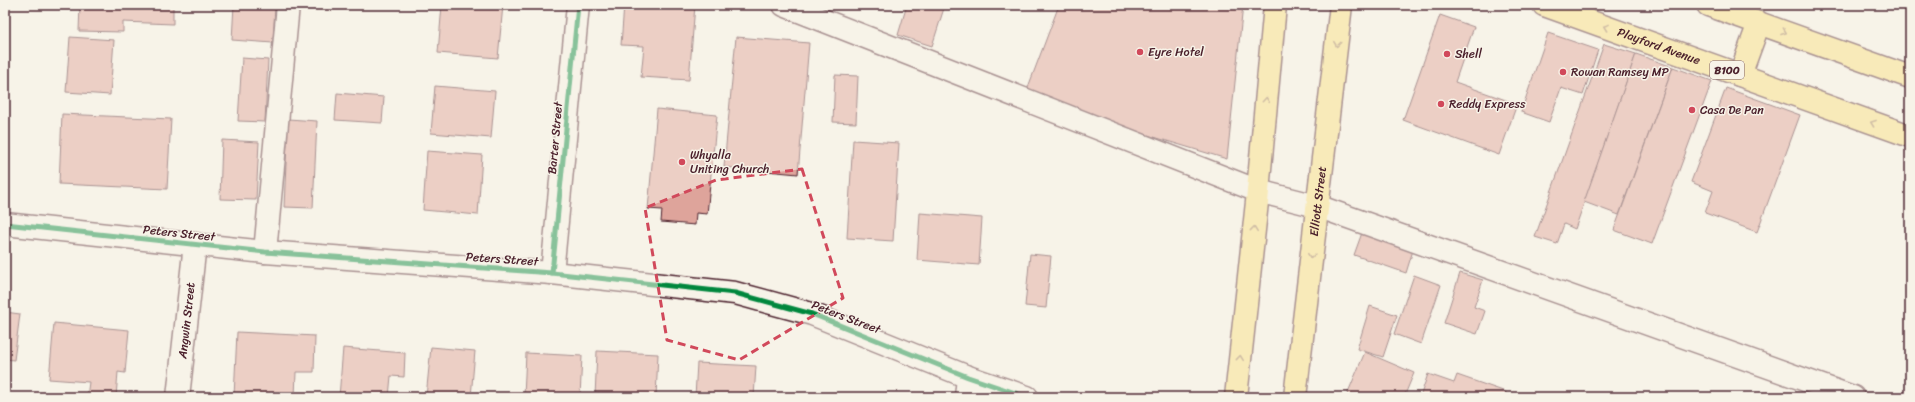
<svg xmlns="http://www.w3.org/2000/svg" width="1915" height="402" font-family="Sriracha,sans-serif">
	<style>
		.building { fill: #dea49b; stroke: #4a1f2b }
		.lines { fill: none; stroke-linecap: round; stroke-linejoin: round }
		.minor-casing { stroke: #4a1f2b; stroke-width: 25 }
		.major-casing { stroke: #4a1f2b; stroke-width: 25 }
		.highway-casing { stroke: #4a1f2b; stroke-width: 25 }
		.minor { stroke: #f7f3e8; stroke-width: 22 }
		.major { stroke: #f9e181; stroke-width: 22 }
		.highway { stroke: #f9e181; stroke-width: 22 }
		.cycleway-casing { stroke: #f7f3e8; stroke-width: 8 }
		.cycleway { stroke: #00873e; stroke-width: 5 }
		.oneway { stroke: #a28056 }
		.marked { fill: none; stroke: #d1495b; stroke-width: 3; stroke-dasharray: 8 5; stroke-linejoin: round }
		.poi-dot { fill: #d1495b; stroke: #f7f3e8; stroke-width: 1.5 }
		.labels { text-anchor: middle; stroke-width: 3; stroke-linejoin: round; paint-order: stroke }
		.shield { fill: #f7f3e8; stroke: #7e5f64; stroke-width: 1 }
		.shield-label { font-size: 11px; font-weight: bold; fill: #4a1f2b }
		.street-label { font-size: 12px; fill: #4a1f2b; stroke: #f7f3e8 }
		.poi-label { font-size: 12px; fill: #4a1f2b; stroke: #f7f3e8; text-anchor: start }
	</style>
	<rect width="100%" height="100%" fill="#f7f3e8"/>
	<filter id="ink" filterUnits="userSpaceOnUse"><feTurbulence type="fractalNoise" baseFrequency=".025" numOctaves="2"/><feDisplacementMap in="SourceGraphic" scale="8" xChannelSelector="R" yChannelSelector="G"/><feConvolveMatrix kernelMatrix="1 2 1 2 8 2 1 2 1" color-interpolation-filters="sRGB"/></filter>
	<g filter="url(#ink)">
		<!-- building -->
		<g class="building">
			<polygon points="80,5 173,5 173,24 123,22 123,32 79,31"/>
			<polygon points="234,5 275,5 273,43 232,40"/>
			<polygon points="442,5 503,5 498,58 438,53"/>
			<polygon points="624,5 695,5 689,80 641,77 644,46 621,45"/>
			<polygon points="907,5 945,5 932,46 898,35"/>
			<polygon points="1059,5 1243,5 1227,159 1024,98"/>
			<polygon points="1440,15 1474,27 1455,82 1517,104 1499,155 1403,120"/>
			<polygon points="1548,33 1598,50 1583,95 1561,88 1549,122 1521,112"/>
			<polygon points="70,37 114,40 110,95 66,92"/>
			<polygon points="736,37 809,43 798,174 724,167"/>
			<polygon points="1604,44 1636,54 1575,229 1564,224 1557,244 1535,237"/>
			<polygon points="1636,54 1673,67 1619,215 1584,202"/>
			<polygon points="242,58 268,60 265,122 238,121"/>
			<polygon points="1673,67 1712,81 1652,244 1614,230"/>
			<polygon points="835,75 858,76 856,123 833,122"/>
			<polygon points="435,86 495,91 491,138 431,133"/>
			<polygon points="1726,88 1800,115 1757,232 1705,213 1713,191 1691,182"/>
			<polygon points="337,93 384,97 382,123 335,120"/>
			<polygon points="657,109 717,115 707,214 696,213 695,225 661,222 662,210 648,209"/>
			<polygon points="62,114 171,119 167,189 59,184"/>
			<polygon points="288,119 317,121 313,208 284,207"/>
			<polygon points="222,140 259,142 256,200 220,199"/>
			<polygon points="853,140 899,143 893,241 847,238"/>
			<polygon points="427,151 482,155 478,215 423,210"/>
			<polygon points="920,213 982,218 979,265 917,260"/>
			<polygon points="1363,230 1414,247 1406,273 1354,255"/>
			<polygon points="1030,254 1051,256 1046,308 1025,306"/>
			<polygon points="1460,273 1483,280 1474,307 1485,311 1477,334 1444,323"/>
			<polygon points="1414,275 1441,285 1421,344 1394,334"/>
			<polygon points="1370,306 1397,315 1383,357 1357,349"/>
			<polygon points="5,312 20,314 14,360 5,359"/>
			<polygon points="54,323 129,330 125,373 118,372 116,397 87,397 89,382 49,379"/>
			<polygon points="237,332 315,336 314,372 296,372 295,397 234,397"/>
			<polygon points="431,347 475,351 471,397 426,397"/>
			<polygon points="343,348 405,353 404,377 391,376 389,397 339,397"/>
			<polygon points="597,351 658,354 656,397 595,397"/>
			<polygon points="1365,352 1414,373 1404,397 1346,397"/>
			<polygon points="526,353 582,356 580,397 524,397"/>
			<polygon points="697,363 756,366 754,397 695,397"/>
			<polygon points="1428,374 1454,383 1457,375 1506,392 1504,397 1420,397"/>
		</g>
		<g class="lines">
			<defs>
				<g id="minor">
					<polyline points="784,5 1258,191 1317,206 1853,397"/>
					<polyline points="5,224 265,252 552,273 735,293 812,314 968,377 1027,397"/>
					<polyline points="265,252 288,5"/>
					<polyline points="552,273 578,5"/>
					<path id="s1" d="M178,397L195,244"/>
					<polyline points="966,397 968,377"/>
				</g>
				<g id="major">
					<polyline points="1236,397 1257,202 1275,5"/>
					<path id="s2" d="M1295,397L1341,5"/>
				</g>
				<g id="highway">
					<path id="s3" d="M1544,5L1910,136"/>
					<polyline points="1708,5 1910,77"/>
					<polyline points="1740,75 1759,23"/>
				</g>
			</defs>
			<!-- minor casing -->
			<use href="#minor" class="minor-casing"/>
			<!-- major casing -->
			<use href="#major" class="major-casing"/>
			<!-- highway casing -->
			<use href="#highway" class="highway-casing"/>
			<!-- minor -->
			<use href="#minor" class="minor"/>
			<!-- major -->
			<use href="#major" class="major"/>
			<!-- highway -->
			<use href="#highway" class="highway"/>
			<defs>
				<g id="cycleway">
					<polyline points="5,224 265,252 552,273 735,293 812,314 968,377 1027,397"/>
					<polyline points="552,273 578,5"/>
				</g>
			</defs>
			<!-- cycleway casing -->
			<use href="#cycleway" class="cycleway-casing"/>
			<!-- cycleway -->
			<use href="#cycleway" class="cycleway"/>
		</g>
		<!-- one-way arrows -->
		<defs><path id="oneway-chevron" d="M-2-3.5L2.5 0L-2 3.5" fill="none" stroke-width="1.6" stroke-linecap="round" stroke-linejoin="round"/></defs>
		<g class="oneway">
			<use href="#oneway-chevron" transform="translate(1606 27) rotate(-160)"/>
			<use href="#oneway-chevron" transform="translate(1784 32) rotate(20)"/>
			<use href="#oneway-chevron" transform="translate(1337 44) rotate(97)"/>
			<use href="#oneway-chevron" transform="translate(1266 100) rotate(-85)"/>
			<use href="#oneway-chevron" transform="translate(1873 123) rotate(-160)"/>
			<use href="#oneway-chevron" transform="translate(1254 229) rotate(-84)"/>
			<use href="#oneway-chevron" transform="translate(1311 256) rotate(97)"/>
			<use href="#oneway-chevron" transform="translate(1240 358) rotate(-84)"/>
		</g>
	</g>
	<!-- marked area -->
	<path d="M0 0H1915V402H0ZM802,169L843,298L739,360L667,340L645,208L716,180Z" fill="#f7f3e8" fill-opacity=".55" fill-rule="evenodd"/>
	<path class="marked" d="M802,169L843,298L739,360L667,340L645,208L716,180Z"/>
	<!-- markers -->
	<g class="poi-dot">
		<circle cx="1140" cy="52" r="4"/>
		<circle cx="1447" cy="54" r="4"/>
		<circle cx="1563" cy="72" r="4"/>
		<circle cx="1441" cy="104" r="4"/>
		<circle cx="1692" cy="110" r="4"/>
		<circle cx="682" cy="162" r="4"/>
	</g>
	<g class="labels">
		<!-- shield labels -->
		<rect class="shield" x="1710" y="61" width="34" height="18" rx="3"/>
		<g class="shield-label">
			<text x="1727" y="74">B100</text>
		</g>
		<!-- street labels -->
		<g class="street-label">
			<text dy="4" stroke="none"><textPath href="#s3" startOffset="122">Playford Avenue</textPath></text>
			<text transform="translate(555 138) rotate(-85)" y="4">Barter Street</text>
			<text dy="4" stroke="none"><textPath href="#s2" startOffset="197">Elliott Street</textPath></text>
			<text transform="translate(179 233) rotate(6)" y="4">Peters Street</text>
			<text transform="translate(502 259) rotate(4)" y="4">Peters Street</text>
			<text transform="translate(846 317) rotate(21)" y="4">Peters Street</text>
			<text dy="4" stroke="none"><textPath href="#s1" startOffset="77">Angwin Street</textPath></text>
		</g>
		<!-- poi labels -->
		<g class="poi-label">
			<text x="1148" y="56">Eyre Hotel</text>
			<text x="1455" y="58">Shell</text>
			<text x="1571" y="76">Rowan Ramsey MP</text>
			<text x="1449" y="108">Reddy Express</text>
			<text x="1700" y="114">Casa De Pan</text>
			<text x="690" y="159">Whyalla<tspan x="690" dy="14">Uniting Church</tspan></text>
		</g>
	</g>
	<!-- margin -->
	<rect width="1915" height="402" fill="none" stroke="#f7f3e8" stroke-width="20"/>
	<rect x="10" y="10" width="1895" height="382" fill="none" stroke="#4a1f2b" stroke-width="1.5" filter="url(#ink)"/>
</svg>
